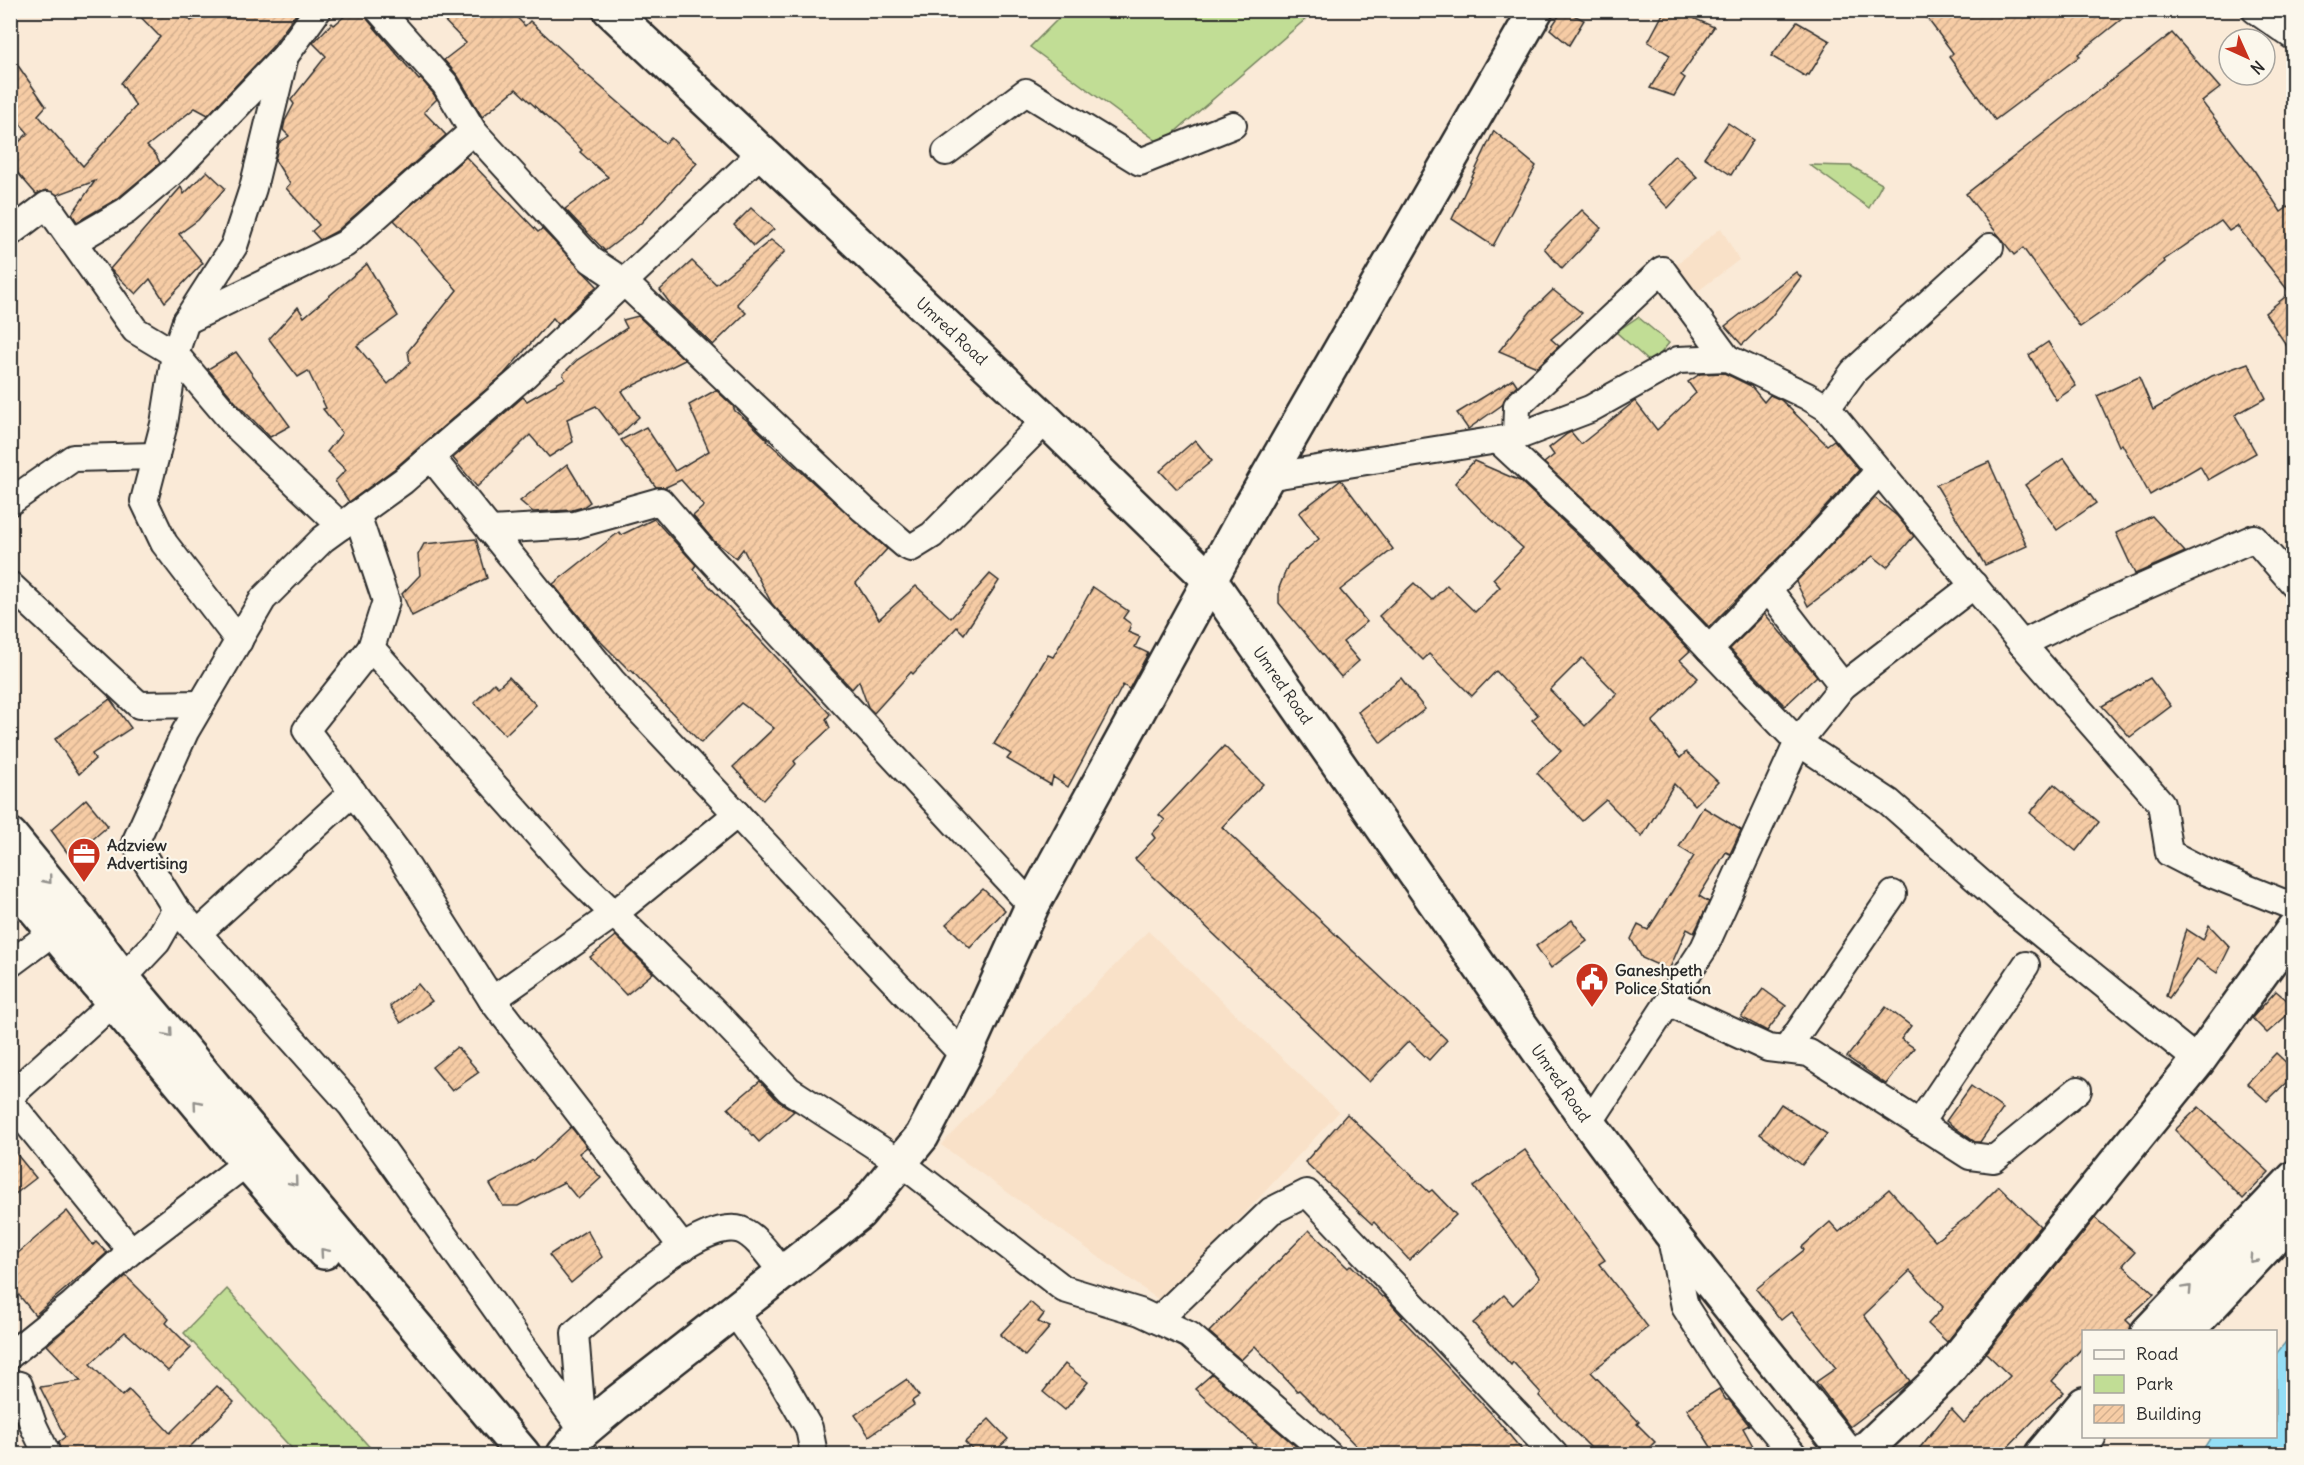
<svg xmlns="http://www.w3.org/2000/svg" width="2304" height="1465" font-family="Delius,sans-serif">
	<style>
		.built { fill: #f9e1c8 }
		.green { fill: #c1dd95; stroke: #768460; stroke-width: 1.5 }
		.water { fill: #94def5; stroke: #6a96a4; stroke-width: 1.5 }
		.building { fill: url(#building-hatch); stroke: #2b2b2b; stroke-width: 1.5; fill-rule: evenodd }
		.lines { fill: none; stroke-linecap: round; stroke-linejoin: round }
		.minor-casing { stroke: #2b2b2b; stroke-width: 30 }
		.tertiary-casing { stroke: #2b2b2b; stroke-width: 38 }
		.secondary-casing { stroke: #2b2b2b; stroke-width: 38 }
		.minor { stroke: #fbf7ec; stroke-width: 26 }
		.tertiary { stroke: #fbf7ec; stroke-width: 33 }
		.secondary { stroke: #fbf7ec; stroke-width: 33 }
		.oneway { stroke: #93918c }
		.labels { text-anchor: middle; stroke-width: 4.5; stroke-linejoin: round; paint-order: stroke }
		.street-label { font-size: 16px; fill: #2b2b2b; stroke: #fbf7ec }
		.poi-label { font-size: 16px; font-weight: bold; fill: #2b2b2b; stroke: #fbf7ec; text-anchor: start }
	</style>
	<defs>
		<pattern id="building-hatch" width="6" height="6" patternUnits="userSpaceOnUse" patternTransform="scale(1.5)"><rect width="6" height="6" fill="#f6cca5"/><path d="M-1 1l2-2M0 6l6-6M5 7l2-2" fill="none" stroke="#d3af8e"/></pattern>
	</defs>
	<rect width="100%" height="100%" fill="#faead7"/>
	<filter id="ink" filterUnits="userSpaceOnUse"><feTurbulence type="fractalNoise" baseFrequency=".0167" numOctaves="2"/><feDisplacementMap in="SourceGraphic" scale="12" xChannelSelector="R" yChannelSelector="G"/><feConvolveMatrix kernelMatrix="1 2 1 2 8 2 1 2 1" color-interpolation-filters="sRGB"/></filter>
	<g filter="url(#ink)">
		<!-- built -->
		<g class="built">
			<polygon points="1721,228 1739,260 1694,294 1671,269"/>
			<polygon points="1148,931 1339,1112 1162,1302 941,1145"/>
		</g>
		<!-- green -->
		<g class="green">
			<polygon points="1066,11 1315,11 1161,144 1030,47"/>
			<polygon points="1810,165 1851,166 1882,184 1869,208"/>
			<polygon points="1638,317 1669,343 1652,364 1616,332"/>
			<polygon points="227,1289 375,1453 373,1454 297,1454 184,1333"/>
		</g>
		<!-- water -->
		<polygon class="water" points="2293,1333 2293,1454 2200,1454 2211,1437 2276,1436 2276,1354"/>
		<!-- building -->
		<g class="building">
			<polygon points="134,10 182,10 191,21 210,10 299,10 273,46 208,115 195,108 147,146 156,155 160,163 117,199 77,222 72,214 95,181 57,195 46,190 36,194 10,164 10,151 28,133 10,112 10,54 46,106 38,115 83,166 136,106 121,83 160,37"/>
			<polygon points="352,10 364,10 368,20 419,80 421,79 433,93 437,99 424,112 446,135 337,231 320,240 312,231 319,225 286,188 290,184 275,160 279,143 289,136 283,130 285,121 294,104 291,100 326,56 313,43 332,23 334,25"/>
			<polygon points="434,10 510,10 525,26 530,21 578,65 577,66 665,143 671,138 697,163 641,223 605,251 565,209 608,177 580,152 582,150 516,89 482,117 458,76 444,60 466,43"/>
			<polygon points="1563,10 1584,20 1569,45 1550,29"/>
			<polygon points="1665,10 1675,10 1714,27 1681,75 1685,78 1674,96 1650,88 1670,55 1648,42"/>
			<polygon points="1921,10 2133,10 2078,54 2080,56 1995,120 1949,57 1953,53"/>
			<polygon points="1797,22 1830,41 1809,75 1807,74 1806,77 1771,56"/>
			<polygon points="2172,33 2220,88 2202,102 2254,170 2281,212 2294,203 2294,357 2265,313 2290,293 2237,226 2229,231 2221,221 2164,260 2165,262 2115,303 2080,327 2023,248 2014,255 1966,194"/>
			<polygon points="1728,123 1753,140 1731,175 1704,157"/>
			<polygon points="1494,131 1536,166 1493,246 1452,219"/>
			<polygon points="1675,155 1697,177 1668,208 1646,185"/>
			<polygon points="466,157 538,232 542,229 597,286 558,324 553,318 504,374 394,469 349,502 335,481 346,470 327,452 342,433 323,409 326,408 308,371 298,377 269,339 298,307 304,317 367,264 398,316 357,346 388,384 410,363 408,351 457,290 417,244 394,220"/>
			<polygon points="207,171 225,188 198,220 179,234 203,263 165,302 150,279 136,294 110,269 181,187 184,194"/>
			<polygon points="751,208 774,229 754,246 734,225"/>
			<polygon points="1582,210 1601,228 1562,269 1544,248"/>
			<polygon points="771,240 785,251 737,304 746,313 713,345 672,306 660,290 692,261 716,284"/>
			<polygon points="1796,272 1801,277 1771,317 1742,345 1725,326"/>
			<polygon points="1553,290 1582,313 1551,339 1559,346 1537,367 1499,351 1531,311"/>
			<polygon points="638,316 685,360 622,391 639,417 619,436 596,406 567,419 573,442 549,457 530,435 477,487 453,458 523,397 527,401 565,379 563,374 577,360 627,328 623,320"/>
			<polygon points="2048,342 2076,386 2056,400 2029,355"/>
			<polygon points="236,352 290,426 270,437 238,405 208,369"/>
			<polygon points="2248,363 2266,398 2235,415 2256,453 2208,480 2200,466 2150,495 2122,444 2119,446 2097,396 2139,377 2153,410 2212,376"/>
			<polygon points="1724,373 1751,386 1764,402 1770,395 1781,400 1827,445 1834,440 1859,470 1790,546 1709,627 1608,522 1544,463 1554,455 1549,448 1567,434 1571,432 1581,444 1635,401 1657,430 1696,393 1688,382 1700,374"/>
			<polygon points="1513,379 1517,385 1507,395 1502,405 1468,429 1457,413"/>
			<polygon points="716,390 733,406 735,411 749,422 768,440 767,441 887,549 856,583 879,619 916,586 951,618 990,574 999,581 964,634 957,627 913,674 911,672 874,713 868,707 859,681 852,689 772,604 743,549 736,558 714,541 693,516 704,506 681,480 666,487 656,487 621,440 646,427 675,471 709,451 689,405"/>
			<polygon points="1195,440 1212,461 1177,489 1160,471"/>
			<polygon points="2064,458 2096,503 2057,530 2025,485"/>
			<path d="M1474,461L1520,481L1586,543L1690,651L1680,660L1698,678L1652,722L1680,758L1686,752L1718,782L1695,805L1674,784L1642,837L1606,800L1582,821L1537,773L1561,751L1532,720L1538,715L1496,671L1472,696L1429,654L1423,660L1379,616L1414,583L1432,600L1447,585L1475,612L1500,587L1493,579L1523,548L1481,510L1455,483ZM1582,658L1617,694L1585,726L1550,690Z"/>
			<polygon points="1989,462 2027,546 1985,565 1936,485"/>
			<polygon points="567,464 590,502 583,507 572,510 533,512 520,501"/>
			<polygon points="1341,480 1393,549 1340,590 1367,622 1343,642 1359,661 1341,677 1279,603 1279,588 1288,565 1319,539 1299,513"/>
			<polygon points="1875,498 1897,516 1914,536 1887,567 1873,556 1808,606 1796,582"/>
			<polygon points="2152,516 2185,552 2135,574 2116,533"/>
			<polygon points="654,519 696,565 693,569 830,714 826,719 830,728 794,761 796,764 763,800 733,767 774,728 741,703 701,743 631,670 630,671 595,636 553,584 619,532 621,535"/>
			<polygon points="476,539 487,578 412,616 402,594 420,575 418,555 424,544"/>
			<polygon points="1093,587 1128,611 1123,618 1131,624 1128,632 1140,637 1135,647 1148,653 1129,689 1123,685 1068,787 1053,777 1051,785 1007,759 1011,754 994,744 1048,655 1053,657"/>
			<polygon points="1765,614 1817,676 1785,706 1730,649"/>
			<polygon points="509,677 536,705 505,735 474,703 494,683 498,687"/>
			<polygon points="1401,678 1425,709 1381,743 1358,712"/>
			<polygon points="2150,678 2171,706 2130,737 2102,706"/>
			<polygon points="110,699 131,728 92,754 95,759 79,774 55,739"/>
			<polygon points="1224,746 1263,784 1222,827 1447,1040 1429,1060 1409,1041 1369,1082 1135,859 1155,838 1152,834 1165,820 1159,815"/>
			<polygon points="2054,784 2099,822 2076,851 2030,813"/>
			<polygon points="86,799 108,826 71,858 51,830"/>
			<polygon points="1703,807 1741,830 1730,854 1726,852 1699,896 1709,902 1694,933 1687,929 1669,970 1642,958 1631,939 1638,925 1648,930 1694,856 1679,847"/>
			<polygon points="983,889 1005,910 970,948 946,924"/>
			<polygon points="1572,920 1587,941 1551,968 1536,946"/>
			<polygon points="2209,925 2230,947 2217,973 2197,959 2169,998 2166,996 2186,929 2203,940"/>
			<polygon points="616,936 653,973 626,995 590,957"/>
			<polygon points="418,984 432,1001 401,1023 390,1006"/>
			<polygon points="1763,989 1786,1006 1767,1031 1741,1017"/>
			<polygon points="2276,991 2294,1006 2294,1009 2267,1033 2252,1018"/>
			<polygon points="1886,1007 1911,1026 1901,1039 1914,1048 1886,1084 1847,1057"/>
			<polygon points="457,1047 479,1072 452,1091 432,1067"/>
			<polygon points="2276,1053 2294,1070 2294,1075 2267,1101 2247,1083"/>
			<polygon points="760,1081 778,1101 794,1111 759,1142 728,1108"/>
			<polygon points="1971,1086 2003,1109 1980,1142 1975,1142 1946,1121"/>
			<polygon points="1781,1104 1827,1134 1802,1165 1760,1134"/>
			<polygon points="2199,1107 2269,1172 2243,1199 2175,1130"/>
			<polygon points="1347,1114 1429,1192 1432,1190 1456,1215 1409,1260 1374,1222 1372,1224 1305,1162"/>
			<polygon points="571,1127 587,1147 579,1153 601,1178 578,1199 564,1182 518,1206 503,1206 490,1184 537,1158"/>
			<polygon points="10,1146 36,1178 10,1198"/>
			<polygon points="1525,1150 1605,1260 1599,1264 1648,1327 1591,1372 1639,1422 1637,1424 1655,1442 1641,1455 1598,1455 1539,1396 1541,1393 1513,1362 1511,1365 1473,1323 1504,1295 1513,1305 1540,1278 1473,1187"/>
			<polygon points="1999,1186 2040,1226 1947,1342 1928,1324 1943,1307 1910,1271 1864,1315 1910,1381 1850,1427 1816,1382 1836,1368 1791,1312 1781,1320 1756,1289 1804,1250 1802,1247 1830,1222 1839,1232 1889,1189 1935,1241 1972,1213"/>
			<polygon points="67,1211 93,1245 96,1242 107,1253 35,1315 18,1294 10,1300 10,1260"/>
			<polygon points="2095,1218 2135,1252 2123,1265 2154,1294 2126,1320 2131,1325 2130,1332 2084,1332 2084,1346 2052,1381 2064,1392 2036,1418 2000,1455 1914,1455 1951,1409 1964,1423 2010,1376 1986,1353"/>
			<polygon points="587,1230 602,1257 571,1283 549,1255"/>
			<polygon points="1309,1230 1348,1268 1351,1265 1382,1297 1384,1296 1403,1317 1401,1318 1491,1413 1526,1455 1365,1455 1325,1414 1324,1415 1299,1390 1297,1391 1255,1346 1241,1360 1209,1332"/>
			<polygon points="126,1276 169,1319 166,1323 191,1348 168,1371 125,1332 90,1364 122,1396 129,1390 170,1433 217,1386 234,1402 187,1450 192,1455 62,1455 58,1442 65,1437 40,1387 81,1381 47,1345"/>
			<polygon points="1030,1302 1044,1314 1038,1322 1050,1327 1025,1356 1000,1335"/>
			<polygon points="1065,1364 1088,1382 1065,1410 1043,1392"/>
			<polygon points="1212,1374 1306,1455 1266,1455 1195,1389"/>
			<polygon points="907,1379 919,1396 912,1401 914,1405 869,1436 855,1415"/>
			<polygon points="1719,1389 1726,1400 1729,1400 1749,1425 1743,1428 1758,1455 1716,1455 1687,1409"/>
			<polygon points="989,1419 1008,1439 991,1455 977,1455 965,1442"/>
		</g>
		<g class="lines">
			<defs>
				<g id="minor">
					<polyline points="379,10 445,84 473,131 591,260 624,282 863,509 905,545 911,548 932,535 1046,420"/>
					<polyline points="2255,10 2294,37"/>
					<polyline points="946,152 1026,92 1140,162 1233,125"/>
					<polyline points="10,233 47,205 135,330 175,354 237,427 341,526"/>
					<polyline points="73,242 126,211 177,168 285,56"/>
					<polyline points="186,321 345,244 473,131"/>
					<polyline points="1827,408 1854,371 1990,247"/>
					<polyline points="1516,437 1517,406 1662,270 1727,358"/>
					<polyline points="1499,441 1597,532 1798,742 1889,802 2007,906 2198,1061"/>
					<polyline points="431,457 612,681 964,1056"/>
					<polyline points="1267,477 1516,437 1590,409 1678,360 1727,358 1807,396 1827,408 2022,644 2161,803 2169,853 2204,871 2294,907"/>
					<polyline points="10,502 73,458 156,456"/>
					<polyline points="357,514 386,601 371,648 575,876 712,1009 789,1090 900,1162 1064,1289 1140,1312 1189,1335 1328,1454"/>
					<polyline points="490,530 575,525 660,501 704,552 1032,906"/>
					<polyline points="10,585 139,705 201,704"/>
					<polyline points="1768,589 1843,686"/>
					<polyline points="239,641 164,543 144,501 164,424 175,354 186,321 234,246 253,188 285,56 318,10"/>
					<polyline points="2022,644 2080,615 2254,538 2294,584"/>
					<polyline points="371,648 306,730 399,854 492,1000 683,1248"/>
					<polyline points="1709,649 1801,556 1879,471"/>
					<polyline points="176,909 351,1105 583,1431"/>
					<polyline points="198,933 353,792"/>
					<polyline points="10,964 53,932"/>
					<polyline points="492,1000 614,914 737,814"/>
					<polyline points="1670,1003 1768,1048 1809,1053 1970,1156 1994,1159 2078,1090"/>
					<polyline points="1786,1050 1893,894"/>
					<polyline points="10,1096 113,1003 123,978 157,942 176,909 135,843 185,732 263,599 323,539 403,481 524,376 761,153"/>
					<polyline points="10,1102 131,1251"/>
					<polyline points="1589,1123 1704,948 1798,742 1843,686 1974,585"/>
					<polyline points="1919,1124 2026,965"/>
					<polyline points="1670,1234 1685,1307 1732,1380 1793,1454"/>
					<polyline points="734,1311 779,1376 809,1428 814,1454"/>
					<polyline points="1158,1320 1271,1211 1307,1193 1554,1454"/>
					<polyline points="10,1355 72,1305 131,1251 261,1152"/>
					<polyline points="10,1383 19,1385 34,1427 47,1454"/>
					<path d="M583,1431L575,1333C606,1308 700,1216 741,1230C758,1237 771,1259 783,1273"/>
				</g>
				<g id="tertiary">
					<polyline points="610,10 1046,420 1210,580 1589,1123 1669,1231 1848,1454"/>
					<polyline points="2148,1332 2294,1178"/>
					<polyline points="2186,1332 2294,1217"/>
					<polyline points="564,1454 583,1431 614,1405 859,1213 922,1136 964,1056 1032,906 1076,825 1245,516 1536,10"/>
					<polyline points="1861,1454 1944,1375 2198,1061 2294,928"/>
					<polyline points="2042,1454 2084,1404"/>
					<polyline points="2072,1454 2089,1436"/>
				</g>
				<g id="secondary">
					<polyline points="10,835 79,919 123,978 523,1454"/>
					<polyline points="10,879 248,1164 324,1252"/>
				</g>
			</defs>
			<!-- minor casing -->
			<use href="#minor" class="minor-casing"/>
			<!-- tertiary casing -->
			<use href="#tertiary" class="tertiary-casing"/>
			<!-- secondary casing -->
			<use href="#secondary" class="secondary-casing"/>
			<!-- minor -->
			<use href="#minor" class="minor"/>
			<!-- tertiary -->
			<use href="#tertiary" class="tertiary"/>
			<!-- secondary -->
			<use href="#secondary" class="secondary"/>
		</g>
		<!-- one-way arrows -->
		<defs><path id="oneway-chevron" d="M-2-3.5L2.5 0L-2 3.5" fill="none" stroke-width="1.6" stroke-linecap="round" stroke-linejoin="round" transform="scale(1.5)"/></defs>
		<g class="oneway">
			<use href="#oneway-chevron" transform="translate(48 880) rotate(51)"/>
			<use href="#oneway-chevron" transform="translate(169 1033) rotate(50)"/>
			<use href="#oneway-chevron" transform="translate(197 1104) rotate(-130)"/>
			<use href="#oneway-chevron" transform="translate(294 1182) rotate(50)"/>
			<use href="#oneway-chevron" transform="translate(324 1252) rotate(-131)"/>
			<use href="#oneway-chevron" transform="translate(2253 1259) rotate(133)"/>
			<use href="#oneway-chevron" transform="translate(2188 1289) rotate(-47)"/>
		</g>
	</g>
	<!-- icons -->
	<defs>
		<symbol id="office-pin" viewBox="-11 -11 22 30"><path d="M0 17L-7.5 6A9.5 9.5 0 1 1 7.5 6Z" fill="#c8321e" stroke="#fbf7ec"/><path d="M-6-3h4V-5.5h4V-3h4V5H-6ZM-1-4.5V-3h2v-1.5ZM-6 0V1H6V0Z" fill="#fff"/></symbol>
		<symbol id="civic-pin" viewBox="-11 -11 22 30"><path d="M0 17L-7.5 6A9.5 9.5 0 1 1 7.5 6Z" fill="#c8321e" stroke="#fbf7ec"/><path d="M-.6-6.5H3V-4.5H.6V-3L4-1V1h2V6H-6V1h2V-1L-.6-3ZM-1.2 2.5V6h2.4V2.5Z" fill="#fff"/></symbol>
	</defs>
	<g fill-rule="evenodd">
		<use href="#office-pin" x="65" y="835" width="38" height="52"/>
		<use href="#civic-pin" x="1573" y="960" width="38" height="52"/>
	</g>
	<g class="labels">
		<!-- street labels -->
		<g class="street-label">
			<text transform="translate(952 331) rotate(43)" y="6">Umred Road</text>
			<text transform="translate(1283 685) rotate(55)" y="6">Umred Road</text>
			<text transform="translate(1561 1083) rotate(55)" y="6">Umred Road</text>
		</g>
		<!-- poi labels -->
		<g class="poi-label">
			<text x="107" y="851">Adzview<tspan x="107" dy="18">Advertising</tspan></text>
			<text x="1615" y="976">Ganeshpeth<tspan x="1615" dy="18">Police Station</tspan></text>
		</g>
	</g>
	<!-- margin -->
	<rect width="2304" height="1465" fill="none" stroke="#fbf7ec" stroke-width="36"/>
	<rect x="18" y="18" width="2268" height="1429" fill="none" stroke="#2b2b2b" stroke-width="2" filter="url(#ink)"/>
	<!-- legend -->
	<rect x="2082" y="1330" width="195" height="108" fill="#fbf7ec" stroke="#a8a59f" stroke-width="1.5"/>
	<rect x="2094" y="1350" width="30" height="9" fill="#fbf7ec" stroke="#a8a59f" stroke-width="1.5"/>
	<text x="2136" y="1360" font-size="18" fill="#2b2b2b">Road</text>
	<rect x="2094" y="1375" width="30" height="18" fill="#c1dd95" stroke="#a8a59f" stroke-width="1.5"/>
	<text x="2136" y="1390" font-size="18" fill="#2b2b2b">Park</text>
	<rect x="2094" y="1405" width="30" height="18" fill="url(#building-hatch)" stroke="#a8a59f" stroke-width="1.5"/>
	<text x="2136" y="1420" font-size="18" fill="#2b2b2b">Building</text>
	<!-- north arrow -->
	<g transform="translate(2247 57) rotate(135)"><circle r="28" fill="#fbf7ec" stroke="#a8a59f" stroke-width="1.5"/>
	<path d="M0-4.5L10 22L0 15L-10 22Z" fill="#c8321e"/>
	<text y="-9" font-size="16" font-weight="bold" text-anchor="middle" fill="#2b2b2b">N</text>
	</g>
</svg>
